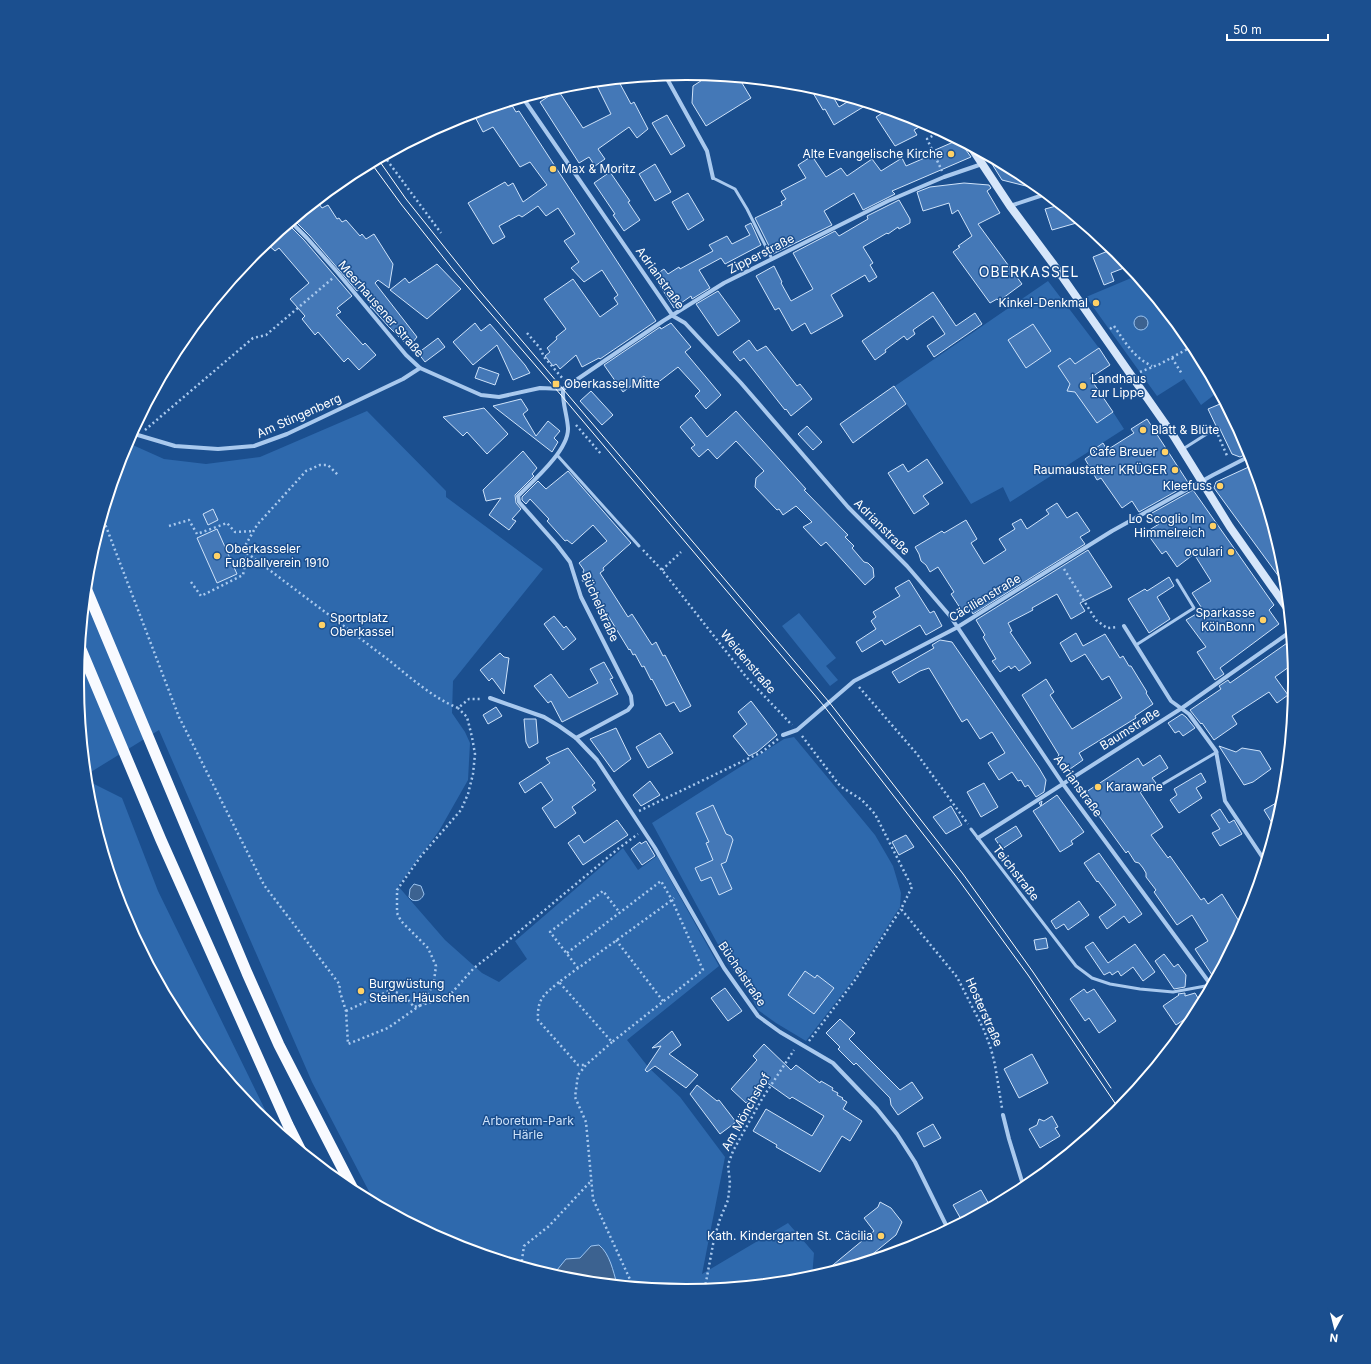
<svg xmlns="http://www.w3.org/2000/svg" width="1371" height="1364" font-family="Inter,sans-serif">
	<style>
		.green { fill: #2e69ad }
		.water { fill: #3c6290; stroke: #9cc4f0 }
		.building { fill: #4478b7; stroke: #cfe3fa }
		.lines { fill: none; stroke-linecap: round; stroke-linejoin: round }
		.path { stroke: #a9c9ee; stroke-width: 2.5; stroke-dasharray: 2 3; stroke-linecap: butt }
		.service { stroke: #a9c9ee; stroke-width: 3 }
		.minor { stroke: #a9c9ee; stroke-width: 4 }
		.secondary { stroke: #d6e6fa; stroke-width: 8 }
		.trunk { stroke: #f8faff; stroke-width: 11 }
		.tram { stroke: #fff; stroke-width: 1 }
		.poi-dot { fill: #ffd166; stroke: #1b4f8f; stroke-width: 1.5 }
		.labels { text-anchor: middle; stroke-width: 3; stroke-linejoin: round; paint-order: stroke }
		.poi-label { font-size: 12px; fill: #fff; stroke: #1b4f8f; text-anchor: end }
		.street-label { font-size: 12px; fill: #fff; stroke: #1b4f8f }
		.park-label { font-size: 12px; fill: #cfe3fa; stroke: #1b4f8f }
		.quarter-label { font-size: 14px; letter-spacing: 1px; fill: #fff; stroke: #1b4f8f }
		.rim { fill: none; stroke: #fff; stroke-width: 2 }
	</style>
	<rect width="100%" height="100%" fill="#1b4f8f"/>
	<!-- green -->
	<g class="green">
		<polygon points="1136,276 1192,344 1218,392 1201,405 1184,379 1157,396 1086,297"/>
		<polygon points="1048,281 1099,348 1075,364 1058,366 1070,385 1068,389 1074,390 1097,423 1113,412 1124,429 1010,502 1003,487 971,504 895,386"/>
		<polygon points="367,411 446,491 446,497 543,569 453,681 452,713 465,732 470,743 468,780 439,831 398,886 445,940 482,973 499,982 527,959 515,941 623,848 638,870 657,856 719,966 627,1040 649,1068 680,1097 725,1157 702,1274 788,1223 814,1253 812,1277 804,1279 685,1291 566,1279 452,1245 375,1203 312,1082 159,730 86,775 77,682 88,563 123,449 126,442 164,459 206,464 260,457"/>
		<polygon points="799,613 836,658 826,666 838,680 830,686 782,626"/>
		<polygon points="794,737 875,835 893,866 901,893 900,907 853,980 806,1041 776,1023 758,1010 747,989 728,963 652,823 784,739"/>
		<polygon points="86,780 122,798 158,891 274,1128 255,1112 179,1020 123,915 88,801"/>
	</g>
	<!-- water -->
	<g class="water">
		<circle cx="1141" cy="323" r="7"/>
		<path d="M414,884L421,886L424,894C422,899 418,902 412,900L409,897L410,889Z"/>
		<path d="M599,1245C610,1254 613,1271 617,1284L566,1279L555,1276L557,1270L566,1259L580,1258L591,1246Z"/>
	</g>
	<!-- building -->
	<g class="building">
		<polygon points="710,75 739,78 751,98 706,126 692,103 693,86"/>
		<polygon points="618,80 631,104 634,102 648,129 637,138 629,127 598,149 605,159 595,166 589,157 579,163 540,102 558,90 583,128 611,114 595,82"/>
		<polygon points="809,86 831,93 839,107 852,99 868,104 834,125 825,109 823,110"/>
		<polygon points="510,102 516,112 519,111 656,321 600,359 599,358 582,367 576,355 560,369 556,364 553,366 545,356 550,352 547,348 557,339 556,337 566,329 544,299 573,279 600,317 618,304 614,298 618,295 602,270 584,282 571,268 579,262 564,241 575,234 558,208 546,216 538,206 522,217 519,215 499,226 505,237 493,244 468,203 505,182 508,186 513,183 523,202 547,185 530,162 520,167 493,127 483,132 473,113"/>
		<polygon points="887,110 919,120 926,123 914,130 917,135 895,146 876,117"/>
		<polygon points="667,115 685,146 671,155 652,123"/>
		<polygon points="958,140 966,145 966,150 971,157 892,191 895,194 863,210 854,193 824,211 832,225 773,254 755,218 782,205 781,202 786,199 781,191 806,178 798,165 812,156 826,177 841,168 847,176 872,159 881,171 902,158 906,166 936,153 935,150"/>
		<polygon points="987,156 1024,176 1042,190 1002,180"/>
		<polygon points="655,164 671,192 655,201 639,174"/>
		<polygon points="610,172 630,201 628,202 640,220 624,231 613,215 615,214 594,183"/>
		<polygon points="964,183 989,185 991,188 987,191 1000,213 978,224 1022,284 999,301 997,299 990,303 953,252 960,247 958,246 972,236 958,210 952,214 949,203 923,211 917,192 930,187"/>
		<polygon points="688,193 704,220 688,230 672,202"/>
		<polygon points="899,200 910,219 910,223 899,229 898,227 888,234 887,233 863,247 873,263 870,265 877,277 869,282 865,275 831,295 843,316 811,334 805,323 792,331 779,308 775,310 756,276 774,266 782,282 781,283 791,301 813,289 793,253 835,231 839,236 868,219 867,216"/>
		<polygon points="319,204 322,208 328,205 337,219 339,218 342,222 346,220 360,236 362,234 366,239 374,234 393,264 389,288 378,280 375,283 417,337 409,347 389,327 372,308 370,307 372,305 360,289 357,291 310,236 294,220"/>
		<polygon points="1060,205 1080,222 1052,230 1045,209"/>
		<polygon points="751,223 761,245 725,264 721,258 699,270 710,288 692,299 691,296 674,308 654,276 664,269 668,274 679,267 680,269 713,251 709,245 727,236 732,244 750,235 745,226"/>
		<polygon points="288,224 304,240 352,296 337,308 341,312 336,315 363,345 365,343 376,355 359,370 348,358 344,362 318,332 315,335 302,319 305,316 290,299 309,283 279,248 275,251 266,243"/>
		<polygon points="1113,249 1129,266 1111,273 1114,281 1104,285 1093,257"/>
		<polygon points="437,264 461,289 427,319 390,290 405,278 409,283"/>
		<polygon points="718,291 740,321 718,336 696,304"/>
		<polygon points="933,292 956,326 975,313 982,324 934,357 927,346 945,334 933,316 913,330 915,334 907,340 904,336 885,350 886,352 875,360 862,341"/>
		<polygon points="475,323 481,331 490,324 525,365 530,373 513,380 497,345 473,365 453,342"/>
		<polygon points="671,323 691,347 685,352 721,395 706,409 695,396 700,391 678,367 652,387 644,376 623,392 604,365 660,327 661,329"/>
		<polygon points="1033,324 1051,351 1026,368 1008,340"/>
		<polygon points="438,338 445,347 425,362 418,353"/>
		<polygon points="749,340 757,351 766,346 797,386 800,384 812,399 791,416 786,409 785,410 744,358 740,361 733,352"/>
		<polygon points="1099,348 1110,365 1090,378 1113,412 1097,423 1075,392 1067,391 1070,384 1058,366 1070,358 1075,364"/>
		<polygon points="479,367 499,374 495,385 475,378"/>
		<polygon points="894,386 906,404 853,443 840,424"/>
		<polygon points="591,391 613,415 602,425 580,401"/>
		<polygon points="521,399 528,410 523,414 536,436 548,421 560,431 554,438 558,442 552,452 493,406"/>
		<polygon points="1220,404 1229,422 1233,420 1248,449 1249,453 1240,457 1232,454 1219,427 1217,428 1208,409"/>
		<polygon points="484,408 508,434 487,454 467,432 463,436 443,417"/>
		<polygon points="736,411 806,489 804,490 848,535 845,537 854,546 852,548 864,562 868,563 873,568 874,577 865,585 826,542 821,546 803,527 812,522 796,506 783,515 779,509 777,510 755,487 756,478 764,471 736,441 717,459 708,449 699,457 691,448 695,445 680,427 691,417 707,437"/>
		<polygon points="1147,419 1189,484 1139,512 1132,501 1122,508 1101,478 1097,480 1085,459 1095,452 1093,450 1103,443 1107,450 1134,433 1131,429"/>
		<polygon points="807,426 822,442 813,450 798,434"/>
		<polygon points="523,451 537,468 532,474 534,476 515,495 516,503 521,509 512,519 516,521 509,530 489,515 501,498 486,501 483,490"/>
		<polygon points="927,459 943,483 923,496 929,504 914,514 888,473 903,464 908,472"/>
		<polygon points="1253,465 1283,563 1285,585 1214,488 1216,482"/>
		<polygon points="568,471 631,543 603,568 604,570 600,573 628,617 632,614 652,645 656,642 663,656 665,655 691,706 680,712 674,702 666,706 652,679 651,680 644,666 642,667 635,654 633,655 630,649 629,650 587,581 582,581 585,575 583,572 584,570 579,563 607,541 593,525 572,544 567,540 565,541 547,521 549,519 530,499 526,504 522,500 522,497 538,481 546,489"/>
		<polygon points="1193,490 1274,605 1269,610 1279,624 1220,668 1224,674 1215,680 1197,652 1206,647 1186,620 1203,610 1192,593 1211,581 1194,554 1177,567 1166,551 1162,554 1146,532 1159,524 1152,513"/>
		<polygon points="1057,503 1067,518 1077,512 1090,531 1080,537 1085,544 973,614 971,610 964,614 951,594 954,592 938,567 930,572 926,565 921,561 919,554 915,547 942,531 944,533 966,520 977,539 971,543 984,564 1006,550 999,539 1015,529 1012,524 1021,519 1027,529 1049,514 1046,510"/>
		<polygon points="213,509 218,520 208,525 203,514"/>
		<polygon points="217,529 237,574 217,583 197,538"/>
		<polygon points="1088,550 1112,587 1080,603 1085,611 1071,619 1057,594 1032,608 1033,610 1008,623 1012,631 1010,632 1031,663 1019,671 1015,666 1011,669 1009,666 1000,672 992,661 996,659 983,637 985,635 976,620"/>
		<polygon points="1169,577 1174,586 1157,597 1170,619 1149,633 1128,599 1145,589 1147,591"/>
		<polygon points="909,580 930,613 934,611 942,626 926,635 920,625 885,645 882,640 862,652 856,642 876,629 871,621 876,617 873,612 900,596 895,588"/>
		<polygon points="554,616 564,628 566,626 576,639 563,650 544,624"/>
		<polygon points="1076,633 1083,646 1105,634 1120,658 1123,656 1129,666 1131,666 1147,692 1146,693 1153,704 1135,716 1136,718 1079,753 1083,760 1070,769 1065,768 1057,757 1059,755 1022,695 1046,679 1054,692 1050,695 1072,729 1122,698 1109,676 1102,680 1085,654 1071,662 1060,643"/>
		<polygon points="940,640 952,642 1039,768 1046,780 1044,792 1036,797 1028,785 1025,787 1021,780 1018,781 1012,772 999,780 988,763 1005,753 992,732 980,739 967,719 962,722 929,668 920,671 899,683 892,672 934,648 932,645"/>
		<polygon points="1290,641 1293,664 1275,677 1288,695 1277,703 1269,692 1232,716 1237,724 1214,740 1202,723 1201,724 1190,710 1221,689 1219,686 1228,680 1230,683"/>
		<polygon points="500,653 504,657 509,658 504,694 492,678 489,681 480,670"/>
		<polygon points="604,662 613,678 610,679 618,694 562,722 551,701 548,703 534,686 551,674 569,698 598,683 590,669"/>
		<polygon points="751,701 777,735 757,752 749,756 733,736 747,724 738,712"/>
		<polygon points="496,707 502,716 488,724 483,715"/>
		<polygon points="1182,714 1186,717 1195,728 1183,736 1179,731 1175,733 1168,723"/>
		<polygon points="524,719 536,719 538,743 529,748 526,742"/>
		<polygon points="616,728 631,759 614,772 590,739"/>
		<polygon points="660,733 673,753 648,768 636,747"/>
		<polygon points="1219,746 1236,752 1242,748 1260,751 1271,769 1253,782 1244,785"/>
		<polygon points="568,748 595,783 592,785 596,790 572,807 576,813 555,828 542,808 553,800 541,782 525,793 519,783 550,763 546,758"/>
		<polygon points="1160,755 1168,768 1152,778 1156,783 1140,792 1163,827 1151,835 1168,858 1170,856 1201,900 1204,898 1208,904 1222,894 1242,926 1214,978 1195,949 1208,941 1192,915 1177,925 1154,892 1156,890 1146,877 1146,873 1143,868 1139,863 1135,862 1128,851 1126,853 1083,794 1138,758 1143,766"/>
		<polygon points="1201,773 1206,782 1196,788 1202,798 1179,813 1170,800 1177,795 1174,789"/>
		<polygon points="650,781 660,795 641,806 633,795"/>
		<polygon points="984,783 998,807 981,817 967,792"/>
		<polygon points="1057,795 1084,832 1071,841 1073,844 1060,852 1033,811 1041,806 1039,803 1042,801 1041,806"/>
		<polygon points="1283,799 1283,801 1275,828 1264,810"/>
		<polygon points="713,805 726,834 731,836 733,840 726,862 721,864 732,889 719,895 711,877 701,881 695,868 713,860 706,843 709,842 696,813"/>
		<polygon points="951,806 962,825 946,834 933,817"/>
		<polygon points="1220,809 1229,823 1234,820 1242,834 1220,846 1212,833 1220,829 1211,815"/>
		<polygon points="617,820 628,835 583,865 568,843 579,835 584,843"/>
		<polygon points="1016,826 1022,836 1002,849 995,839"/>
		<polygon points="906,835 914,847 899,855 892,842"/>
		<polygon points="646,841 655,856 642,865 631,849 640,842 641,844"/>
		<polygon points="1099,853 1142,914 1129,923 1124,916 1107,929 1099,917 1116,905 1098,881 1097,882 1084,863"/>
		<polygon points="1079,901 1089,915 1068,930 1064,924 1056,929 1051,921"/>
		<polygon points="1046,938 1048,948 1036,950 1034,940"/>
		<polygon points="1093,942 1108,963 1135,944 1155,972 1143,981 1133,967 1121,976 1118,971 1112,975 1110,972 1104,975 1085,947"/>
		<polygon points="1164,954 1174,967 1178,964 1186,975 1185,987 1174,989 1155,961"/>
		<polygon points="805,971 815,978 817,975 834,988 814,1014 788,995"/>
		<polygon points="725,988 742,1011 728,1021 711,998"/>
		<polygon points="1084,989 1087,993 1094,989 1116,1021 1099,1033 1089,1018 1085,1021 1070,999"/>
		<polygon points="1185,993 1185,996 1195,993 1201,1003 1188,1025 1185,1019 1176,1025 1163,1006 1179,995 1178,994"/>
		<polygon points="840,1019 855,1033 849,1039 900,1090 912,1082 923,1098 898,1115 891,1105 890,1098 856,1063 854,1065 838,1049 840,1047 826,1033"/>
		<polygon points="672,1031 681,1045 669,1054 698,1075 686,1088 655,1066 647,1072 645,1070 661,1046 652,1048"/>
		<polygon points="764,1044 791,1070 796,1065 820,1083 821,1081 833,1088 832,1090 838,1093 837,1095 843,1098 842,1099 847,1102 843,1109 862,1121 850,1141 842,1136 820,1172 776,1147 777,1145 753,1131 766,1109 812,1136 824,1116 792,1097 790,1099 766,1082 746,1103 731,1089 757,1060 753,1056"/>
		<polygon points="1032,1054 1048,1083 1019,1098 1004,1069"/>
		<polygon points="697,1085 717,1101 719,1100 736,1122 720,1134 690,1094"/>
		<polygon points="1052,1116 1058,1127 1055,1128 1060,1136 1040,1148 1029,1129 1037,1125 1039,1119 1044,1121"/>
		<polygon points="933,1124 941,1138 924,1147 917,1133"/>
		<polygon points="981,1190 990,1206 962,1221 953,1205"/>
		<polygon points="880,1202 891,1208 902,1222 896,1235 864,1261 822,1274 874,1231 864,1218 878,1207"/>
	</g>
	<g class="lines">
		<!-- path -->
		<g class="path">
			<polyline points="941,131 927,139 942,171"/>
			<polyline points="384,156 441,233"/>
			<path d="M1110,329L1114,326C1126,343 1133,357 1152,366"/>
			<polyline points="527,333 540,348 544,357 564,380"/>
			<polyline points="1172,358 1182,374"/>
			<polyline points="1140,372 1160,364 1193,346"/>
			<polyline points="576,425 601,454"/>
			<polyline points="145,430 253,338 266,335 333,278"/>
			<polyline points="1218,435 1228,458"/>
			<polyline points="102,516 179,717 264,885 340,985 339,989 346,1011 348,1044 388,1028 422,1004 429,993 434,981 436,966 428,948 401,921 397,913 397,890 421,856 461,810 468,794 473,774 475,754 472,737 467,717 458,708"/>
			<polyline points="169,526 189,520 197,534 227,523 235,532 254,531"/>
			<polyline points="643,550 662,570 747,678 792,725"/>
			<path d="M247,553C293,588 340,623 386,658C409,676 431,697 458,708L469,699H482"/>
			<polyline points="1064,569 1096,620 1107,628 1117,627"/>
			<polyline points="662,570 681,552"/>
			<polyline points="191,582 201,596 243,575 247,553 245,546 257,525 306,471 320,465 328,465 338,475"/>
			<polyline points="859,687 917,754 968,824"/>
			<polyline points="802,736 840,786 862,800 875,814 912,887 901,909 957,977 984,1030 991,1049 995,1065 1002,1108"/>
			<polyline points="639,811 762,752 778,739"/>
			<polyline points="616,940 663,1001"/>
			<polyline points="567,953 661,881 672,900 703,970 612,1042 559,982 672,900 674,898"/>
			<polyline points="578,968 550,932 603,891 620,913"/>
			<path d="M559,982C544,995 537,998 538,1020L578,1065H586"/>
			<polyline points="346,1011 391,990 405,996 414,1007 447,998 474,968 497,950 619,848 638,834"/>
			<polyline points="809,1041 855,980 901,909"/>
			<polyline points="612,1042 586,1065 578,1075 575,1097 586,1122 593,1199 633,1286"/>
			<polyline points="521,1266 524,1246 549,1226 591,1181"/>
			<polyline points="704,1289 706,1282 714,1239 720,1219 728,1200 730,1183 728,1165 733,1151 762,1099 794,1050"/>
		</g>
		<!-- service -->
		<g class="service">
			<polyline points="713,178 735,189 747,209 772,259"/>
			<polyline points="1183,449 1213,430"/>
			<polyline points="557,455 639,546"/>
			<polyline points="1136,645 1194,608 1177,580"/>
			<polyline points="1156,788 1217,752"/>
			<polyline points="971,829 1076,966 1092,978 1110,984 1140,989 1173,992 1211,985"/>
		</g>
		<!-- minor -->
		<g class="minor">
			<polyline points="665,75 707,151 713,178"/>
			<polyline points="523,98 673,316 685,323 741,383 848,507 907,566 950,616 1063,784 1211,985"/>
			<polyline points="1010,206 1046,194"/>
			<polyline points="291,222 307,238 338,273 406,355 420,368 481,395 499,397 540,388 563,389"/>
			<path d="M563,389C562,402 567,414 568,428C569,450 533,481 518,496L519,502L557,545L570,562L581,597L631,696L632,705L628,710L576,738L597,760L655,848L724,968L758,1016L780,1032L833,1063L877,1109L897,1134L915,1162L948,1229"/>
			<polyline points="563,389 663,321 724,283 888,201 944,177 982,164"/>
			<polyline points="131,433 175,446 218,449 254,446 287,434 403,379 420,368"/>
			<polyline points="1124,626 1171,701 1189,714 1216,751 1225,801 1265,861"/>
			<polyline points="490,698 544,717 559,726 576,738"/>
			<polyline points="783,735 797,730 854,681 956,628 1112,531 1213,475 1250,456"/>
			<polyline points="978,838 1182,708 1290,632"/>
			<polyline points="1003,1115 1009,1139 1024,1188"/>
		</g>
		<!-- secondary -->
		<polyline class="secondary" points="971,147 1010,206 1054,265 1173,435 1230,527 1287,608"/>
		<!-- trunk -->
		<g class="trunk">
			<polyline points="86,588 247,973 279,1045 355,1193"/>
			<polyline points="80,647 161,840 288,1125 301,1151"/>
		</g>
		<!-- tram -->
		<g class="tram">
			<polyline points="378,159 406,199 478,289 829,702 963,874 1033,972 1111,1088"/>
			<polyline points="371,163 401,204 454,271 555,388 824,706 958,879 1028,975 1119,1109"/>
		</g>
	</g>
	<!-- markers -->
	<g class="poi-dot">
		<circle cx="951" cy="154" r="4"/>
		<circle cx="553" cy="169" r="4"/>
		<circle cx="1096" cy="303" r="4"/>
		<rect x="552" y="380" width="8" height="8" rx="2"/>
		<circle cx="1083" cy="386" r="4"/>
		<circle cx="1143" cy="430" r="4"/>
		<circle cx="1165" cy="452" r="4"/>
		<circle cx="1175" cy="470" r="4"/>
		<circle cx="1220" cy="486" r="4"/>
		<circle cx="1213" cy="526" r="4"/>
		<circle cx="1231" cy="552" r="4"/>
		<circle cx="217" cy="556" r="4"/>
		<circle cx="1263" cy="620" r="4"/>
		<circle cx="322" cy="625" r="4"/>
		<circle cx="1098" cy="787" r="4"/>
		<circle cx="361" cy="991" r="4"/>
		<circle cx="881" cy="1236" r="4"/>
	</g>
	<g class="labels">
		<!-- poi labels -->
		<g class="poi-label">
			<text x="943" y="158">Alte Evangelische Kirche</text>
			<text x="561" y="173" text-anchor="start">Max &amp; Moritz</text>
			<text x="1088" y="307">Kinkel-Denkmal</text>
			<text x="1091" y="383" text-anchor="start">Landhaus<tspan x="1091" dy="14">zur Lippe</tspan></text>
			<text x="564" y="388" text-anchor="start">Oberkassel Mitte</text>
			<text x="1151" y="434" text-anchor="start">Blatt &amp; Blüte</text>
			<text x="1157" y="456">Cafe Breuer</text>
			<text x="1167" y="474">Raumaustatter KRÜGER</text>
			<text x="1212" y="490">Kleefuss</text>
			<text x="1205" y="523">Lo Scoglio Im<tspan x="1205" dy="14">Himmelreich</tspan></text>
			<text x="225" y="553" text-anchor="start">Oberkasseler<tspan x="225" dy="14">Fußballverein 1910</tspan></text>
			<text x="1223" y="556">oculari</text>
			<text x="1255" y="617">Sparkasse<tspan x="1255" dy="14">KölnBonn</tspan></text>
			<text x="330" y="622" text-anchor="start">Sportplatz<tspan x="330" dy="14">Oberkassel</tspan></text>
			<text x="1106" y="791" text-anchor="start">Karawane</text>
			<text x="369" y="988" text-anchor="start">Burgwüstung<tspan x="369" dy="14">Steiner Häuschen</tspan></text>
			<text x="873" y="1240">Kath. Kindergarten St. Cäcilia</text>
		</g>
		<!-- street labels -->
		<g class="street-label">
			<text transform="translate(761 254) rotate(-27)" y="4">Zipperstraße</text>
			<text transform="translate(660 278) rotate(54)" y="4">Adrianstraße</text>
			<text transform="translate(381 309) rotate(49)" y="4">Meerhausener Straße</text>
			<text transform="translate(299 416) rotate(-24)" y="4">Am Stingenberg</text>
			<text transform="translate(882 527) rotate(45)" y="4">Adrianstraße</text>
			<text transform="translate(985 598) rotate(-31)" y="4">Cäcilienstraße</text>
			<text transform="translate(600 607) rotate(66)" y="4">Büchelstraße</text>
			<text transform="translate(748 662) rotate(50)" y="4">Weidenstraße</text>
			<text transform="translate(1130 729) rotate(-32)" y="4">Baumstraße</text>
			<text transform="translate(1078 786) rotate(54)" y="4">Adrianstraße</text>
			<text transform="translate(1016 873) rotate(52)" y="4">Teichstraße</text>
			<text transform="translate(742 974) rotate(56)" y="4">Büchelstraße</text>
			<text transform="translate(984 1012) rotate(66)" y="4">Hosterstraße</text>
			<text transform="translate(746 1112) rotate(-61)" y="4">Am Mönchshof</text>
		</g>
		<!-- park labels -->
		<g class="park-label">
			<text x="528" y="1125">Arboretum-Park<tspan x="528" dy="14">Härle</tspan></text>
		</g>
		<!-- quarter labels -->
		<g class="quarter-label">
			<text x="1029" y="277">OBERKASSEL</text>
		</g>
	</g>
	<!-- crop -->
	<path d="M0 0H1371V1364H0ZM84 682a602 602 0 1 1 1204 0a602 602 0 1 1-1204 0Z" fill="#1b4f8f" fill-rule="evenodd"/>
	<path class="rim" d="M84 682a602 602 0 1 1 1204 0a602 602 0 1 1-1204 0Z"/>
	<!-- north arrow -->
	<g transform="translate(1335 1328) rotate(187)" stroke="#1b4f8f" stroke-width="3" paint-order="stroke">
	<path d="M0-3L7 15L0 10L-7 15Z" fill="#ffffff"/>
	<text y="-6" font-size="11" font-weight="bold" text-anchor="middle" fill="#ffffff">N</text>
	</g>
	<!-- scale -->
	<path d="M1227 34v6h101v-6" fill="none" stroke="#ffffff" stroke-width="2"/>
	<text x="1233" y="34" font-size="12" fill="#ffffff" stroke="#1b4f8f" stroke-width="3" paint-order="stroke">50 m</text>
</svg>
